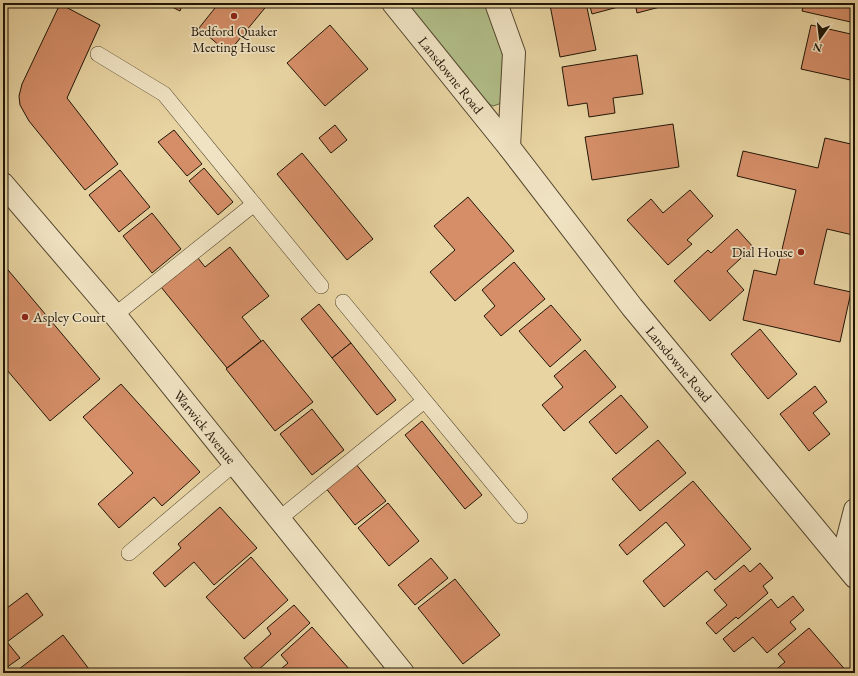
<svg xmlns="http://www.w3.org/2000/svg" width="858" height="676" font-family="'EB Garamond',serif">
	<style>
		.green { fill: #b1be88; stroke: #686a47 }
		.building { fill: #d58e68; stroke: #201506 }
		.lines { fill: none; stroke-linecap: round; stroke-linejoin: round }
		.lane-casing { stroke: #52452d; stroke-width: 16 }
		.street-casing { stroke: #52452d; stroke-width: 24 }
		.lane { stroke: #f0e3c3; stroke-width: 15 }
		.street { stroke: #f0e3c3; stroke-width: 22 }
		.poi-dot { fill: #8f2418; stroke: #f0e3c3; stroke-width: 1.5 }
		.labels { text-anchor: middle; stroke-width: 3.5; stroke-linejoin: round; paint-order: stroke }
		.poi-label { font-size: 14px; fill: #201506; stroke: #f0e3c3 }
		.street-label { font-size: 14px; fill: #201506; stroke: #f0e3c3 }
	</style>
	<rect width="100%" height="100%" fill="#e8d4a2"/>
	<filter id="stains"><feTurbulence type="fractalNoise" baseFrequency=".005" numOctaves="4"/><feColorMatrix values="0 0 0 0 .2 0 0 0 0 .09 0 0 0 0 .02 0 0 0 .5 -.17"/></filter>
	<radialGradient id="worn" r=".72"><stop offset=".6" stop-color="#630" stop-opacity="0"/><stop offset="1" stop-color="#630" stop-opacity=".3"/></radialGradient>
	<!-- green -->
	<polygon class="green" points="405,3 490,3 500,36 504,67 504,100 499,104 493,106 481,100"/>
	<!-- building -->
	<g class="building">
		<polygon points="164,3 183,3 180,11"/>
		<polygon points="219,3 269,3 228,53 199,28"/>
		<polygon points="563,3 586,3 596,50 560,57 550,5"/>
		<polygon points="589,3 633,3 592,14"/>
		<polygon points="635,3 675,3 637,13"/>
		<polygon points="804,3 855,3 855,23 802,11"/>
		<polygon points="60,4 100,25 67,98 118,164 85,190 29,121 20,105 19,96 22,84"/>
		<polygon points="330,25 368,69 325,106 287,63"/>
		<polygon points="811,25 855,35 855,81 801,69"/>
		<polygon points="637,55 643,94 613,98 615,113 589,117 587,103 568,106 562,67"/>
		<polygon points="673,124 679,167 592,180 585,137"/>
		<polygon points="335,125 347,140 331,153 319,138"/>
		<polygon points="174,130 202,164 187,176 158,142"/>
		<polygon points="825,138 855,145 855,224 853,235 827,229 814,284 851,292 840,342 743,320 754,270 776,275 796,190 737,176 743,151 818,168"/>
		<polygon points="302,153 373,239 347,260 277,174"/>
		<polygon points="204,168 233,202 218,215 189,181"/>
		<polygon points="120,170 150,207 119,232 89,195"/>
		<polygon points="690,190 713,216 687,240 692,244 668,265 627,220 651,199 663,213"/>
		<polygon points="468,197 514,251 455,301 430,272 455,250 434,226"/>
		<polygon points="152,213 181,249 152,273 123,236"/>
		<polygon points="737,229 753,247 727,271 744,290 710,321 674,281 708,250 711,253"/>
		<polygon points="230,247 269,296 242,317 261,341 227,368 161,287 198,258 205,267"/>
		<polygon points="514,262 545,299 501,336 484,316 495,306 482,290"/>
		<polygon points="3,264 100,379 50,421 7,370 3,373"/>
		<polygon points="319,304 351,343 332,358 301,319"/>
		<polygon points="551,305 581,340 550,367 519,331"/>
		<polygon points="760,329 797,374 768,399 731,354"/>
		<polygon points="263,340 313,402 275,431 226,369"/>
		<polygon points="351,343 396,400 377,415 332,358"/>
		<polygon points="585,350 616,387 564,431 542,405 563,387 554,376"/>
		<polygon points="121,384 200,472 162,506 154,497 119,528 98,504 133,473 83,417"/>
		<polygon points="815,386 827,402 813,413 830,434 809,451 780,414"/>
		<polygon points="621,395 648,427 616,454 589,422"/>
		<polygon points="312,409 344,450 312,475 280,434"/>
		<polygon points="422,421 482,495 465,509 405,435"/>
		<polygon points="658,440 686,473 640,511 612,479"/>
		<polygon points="355,463 386,501 355,525 325,487"/>
		<polygon points="693,481 751,549 715,580 707,571 664,607 643,581 685,545 666,522 627,555 619,545"/>
		<polygon points="388,503 419,541 389,566 358,528"/>
		<polygon points="220,507 257,548 214,585 194,562 165,587 153,573 181,548 178,544"/>
		<polygon points="251,557 288,600 244,639 206,597"/>
		<polygon points="431,558 448,578 415,605 398,585"/>
		<polygon points="760,563 773,578 763,586 768,593 738,619 736,617 716,634 706,623 727,605 714,590 744,565 750,572"/>
		<polygon points="455,579 500,635 463,664 418,608"/>
		<polygon points="27,593 43,615 7,642 20,658 3,670 3,611"/>
		<polygon points="793,596 804,610 790,622 796,629 767,653 753,637 734,652 723,639 771,599 778,608"/>
		<polygon points="294,605 310,623 256,672 244,658 271,634 267,628"/>
		<polygon points="312,627 350,670 346,673 276,673 288,663 281,655"/>
		<polygon points="809,628 848,673 772,673 785,662 778,654"/>
		<polygon points="63,635 92,673 14,673"/>
	</g>
	<g class="lines">
		<defs>
			<g id="lane">
				<polyline points="98,54 164,94 321,286"/>
				<polyline points="343,302 520,516"/>
				<polyline points="115,315 254,204"/>
				<polyline points="279,519 424,401"/>
				<polyline points="129,553 234,464"/>
			</g>
			<g id="street">
				<polyline points="393,3 509,147 632,307 855,577"/>
				<polyline points="496,3 514,53 509,147"/>
				<polyline points="3,184 115,315 403,673"/>
				<polyline points="842,561 855,510"/>
			</g>
		</defs>
		<!-- lane casing -->
		<use href="#lane" class="lane-casing"/>
		<!-- street casing -->
		<use href="#street" class="street-casing"/>
		<!-- lane -->
		<use href="#lane" class="lane"/>
		<!-- street -->
		<use href="#street" class="street"/>
	</g>
	<!-- markers -->
	<g class="poi-dot">
		<circle cx="234" cy="16" r="4"/>
		<circle cx="801" cy="252" r="4"/>
		<circle cx="25" cy="317" r="4"/>
	</g>
	<g class="labels">
		<!-- poi labels -->
		<g class="poi-label">
			<text x="234" y="36">Bedford Quaker<tspan x="234" dy="16">Meeting House</tspan></text>
			<text x="793" y="257" text-anchor="end">Dial House</text>
			<text x="33" y="322" text-anchor="start">Aspley Court</text>
		</g>
		<!-- street labels -->
		<g class="street-label">
			<text transform="translate(451 75) rotate(51)" y="5">Lansdowne Road</text>
			<text transform="translate(679 364) rotate(50)" y="5">Lansdowne Road</text>
			<text transform="translate(205 427) rotate(51)" y="5">Warwick Avenue</text>
		</g>
	</g>
	<!-- margin -->
	<rect width="858" height="676" fill="none" stroke="#e8d4a2" stroke-width="16"/>
	<rect x="4" y="4" width="850" height="668" fill="none" stroke="#201506" stroke-width="2"/>
	<rect x="8" y="8" width="842" height="660" fill="none" stroke="#201506"/>
	<!-- north arrow -->
	<g transform="translate(820 38) rotate(194)" stroke="#f0e3c3" stroke-width="3" paint-order="stroke">
	<path d="M0-3L7 15L0 10L-7 15Z" fill="#201506"/>
	<text y="-6" font-size="11" font-weight="bold" text-anchor="middle" fill="#201506">N</text>
	</g>
	<rect width="100%" height="100%" filter="url(#stains)"/>
	<rect width="100%" height="100%" fill="url(#worn)"/>
</svg>
